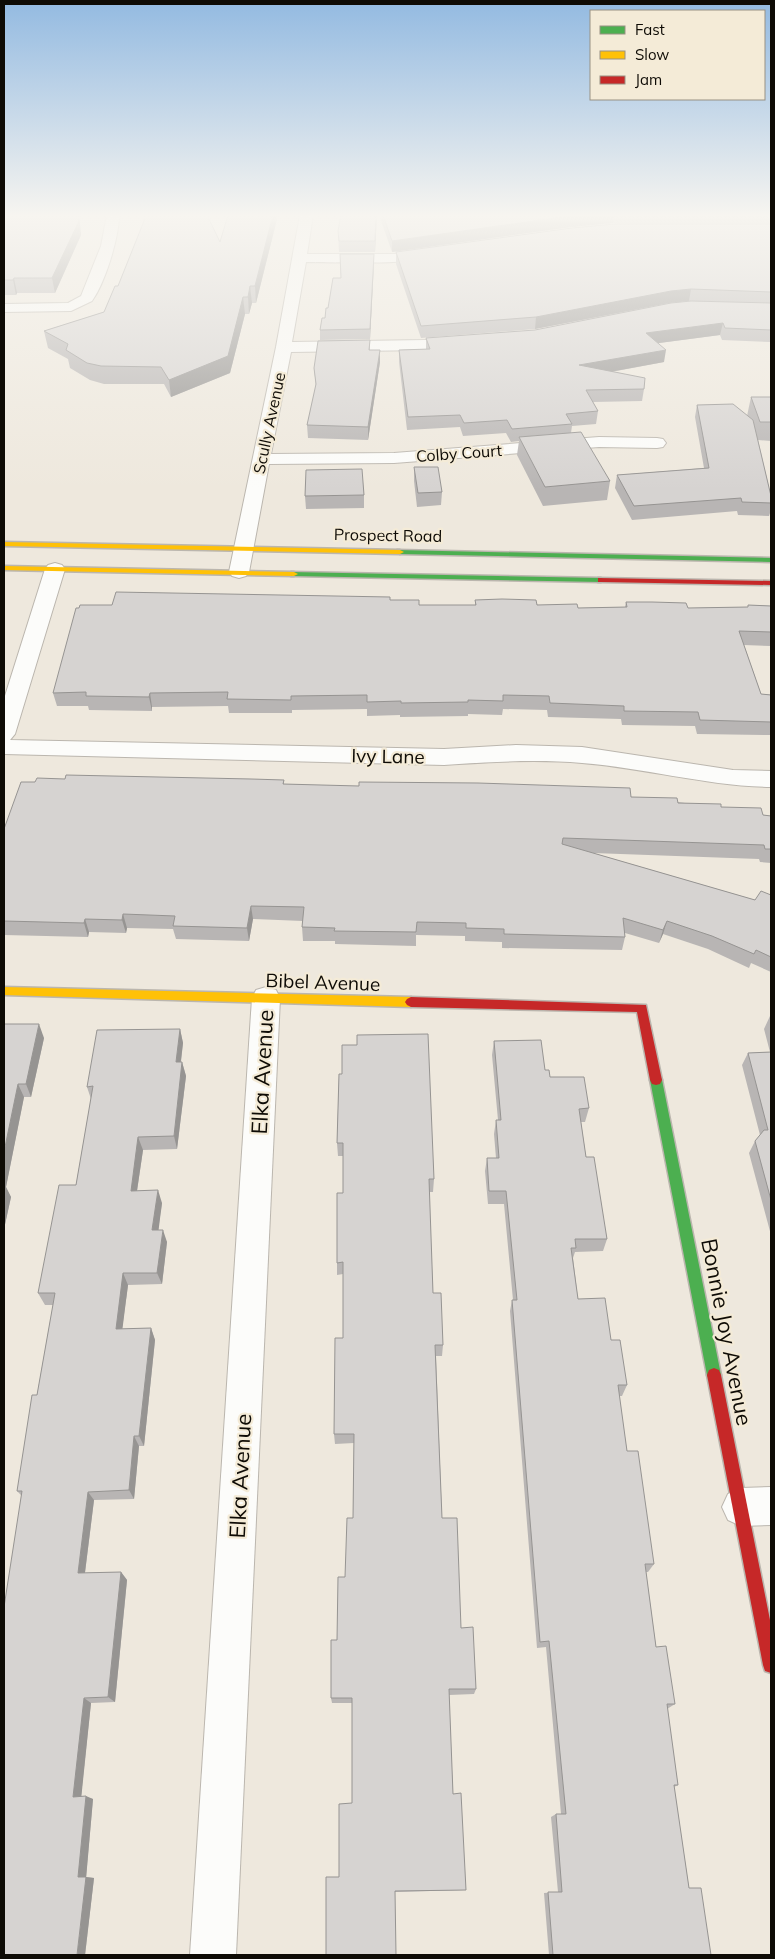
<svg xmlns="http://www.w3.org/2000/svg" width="775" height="1959" font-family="Mulish,sans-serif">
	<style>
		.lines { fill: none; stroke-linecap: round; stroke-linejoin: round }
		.street-casing { stroke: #bbb6ae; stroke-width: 2 }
		.fast-casing { stroke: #bbb6ae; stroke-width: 3 }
		.slow-casing { stroke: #bbb6ae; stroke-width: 3 }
		.jam-casing { stroke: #bbb6ae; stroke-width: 3 }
		.street { fill: #fcfcfa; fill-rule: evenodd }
		.fast { fill: #4caf50; fill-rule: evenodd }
		.slow { fill: #ffc107; fill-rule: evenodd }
		.jam { fill: #c62828; fill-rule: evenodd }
		.wall { fill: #b8b5b4 }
		.shaded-wall { fill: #969492 }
		.building { fill: #d6d3d1; stroke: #969492 }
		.labels { text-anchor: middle; stroke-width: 4.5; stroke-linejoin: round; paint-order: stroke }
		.far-street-label { font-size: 16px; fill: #0e0b05; stroke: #f4ebd7 }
		.street-label { font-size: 19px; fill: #0e0b05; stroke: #f4ebd7 }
		.near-street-label { font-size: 22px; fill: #0e0b05; stroke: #f4ebd7 }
	</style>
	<rect width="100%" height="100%" fill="#eee8dd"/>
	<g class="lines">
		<defs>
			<g id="street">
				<path d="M107,215H119C119,238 105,283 92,301L71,311L4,312V304L68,303L81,296L101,246Z"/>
				<path d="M300,215H313L307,254H395L433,250L440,254C431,266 326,262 306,262L292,342L425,340L463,337L468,339L471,342L468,345L463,347L425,350L291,352L271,454L394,453L599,437L657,438L663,439L666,443L663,447L657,448L599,447L394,463L269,464L249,572L246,576L239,578L232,576L229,572L276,347Z"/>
				<path d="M55,563L62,565L65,569L15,734L10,740L444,749L516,745L582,747L733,770L771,771V787C707,786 645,768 582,763C536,759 490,762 444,765L4,754V699L45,569L48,565Z"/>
				<polygon points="266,987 276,990 280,998 236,1955 190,1955 252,998 256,990"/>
				<polygon points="771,1487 771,1525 741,1526 728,1520 722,1507 728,1494 741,1488"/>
			</g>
			<g id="fast">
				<polygon points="397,550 771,558 771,562 400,554 396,552"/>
				<polygon points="291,572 601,578 605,580 601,582 294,576 291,576"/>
				<polygon points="656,1075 660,1076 662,1080 721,1375 719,1380 714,1382 709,1380 707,1375 650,1080 652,1076"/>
			</g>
			<g id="slow">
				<polygon points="4,542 400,550 404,552 400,554 4,546"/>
				<polygon points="4,566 294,572 298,574 294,576 4,570"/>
				<polygon points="4,987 411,997 415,999 417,1002 415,1005 411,1007 4,995"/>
			</g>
			<g id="jam">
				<polygon points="598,578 771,581 771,585 601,582 598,582"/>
				<polygon points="411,997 646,1005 662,1080 660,1084 656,1085 652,1084 650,1080 637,1012 411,1007 407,1005 405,1002 407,999"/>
				<polygon points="714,1368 719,1370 721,1375 771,1625 771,1673 765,1671 763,1665 707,1375 709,1370"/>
			</g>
		</defs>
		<!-- street casing -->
		<use href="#street" class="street-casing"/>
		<!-- fast casing -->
		<use href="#fast" class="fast-casing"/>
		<!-- slow casing -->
		<use href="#slow" class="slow-casing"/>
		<!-- jam casing -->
		<use href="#jam" class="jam-casing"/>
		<!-- street -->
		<use href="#street" class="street"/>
		<!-- fast -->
		<use href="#fast" class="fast"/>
		<!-- slow -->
		<use href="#slow" class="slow"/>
		<!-- jam -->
		<use href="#jam" class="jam"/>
	</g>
	<!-- wall -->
	<g class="wall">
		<polygon points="4,215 79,215 81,235 55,293 17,293 16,295 4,295"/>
		<polygon points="228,215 278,215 256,303 252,303 249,314 245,314 230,373 171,397 164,384 104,384 90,380 70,368 68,359 48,348 44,331 104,312 220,242"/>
		<polygon points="377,215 375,252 339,252 338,231"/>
		<polygon points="379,215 771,215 771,342 722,340 720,335 659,343 664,362 611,372 644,389 642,401 593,402 598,411 596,424 572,426 571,433 610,481 607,500 543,506 517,455 519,441 511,442 506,433 463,436 460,427 407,430 399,362 399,350 426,349 426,338 535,330 671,303 535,329 421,338 396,264 396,252 743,224 613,223 571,227 392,252"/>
		<polygon points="340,254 374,254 370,339 320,340 320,330 341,278"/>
		<polygon points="370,340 370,350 380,362 368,440 308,438 307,425 316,387 314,368"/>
		<polygon points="751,397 771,397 771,441 758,440 771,496 771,510 769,516 738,515 737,511 632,520 615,488 617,475 704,468 695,417 697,405 747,416"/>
		<polygon points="414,467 442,492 441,505 417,507 414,481"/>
		<polygon points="364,495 364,508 306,509 305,496"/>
		<polygon points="390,600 419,605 475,605 475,600 578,608 625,607 626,602 688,608 748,607 748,605 771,606 771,646 744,645 761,694 771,695 771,735 697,734 695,726 622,725 621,719 548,717 547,710 503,709 502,715 468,714 468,716 400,717 400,715 367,716 367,709 292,710 292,713 229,713 228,706 152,707 152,711 89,710 88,706 57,706 53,693 112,605"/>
		<polygon points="284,780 284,784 631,797 721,807 763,815 771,816 771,863 760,862 759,859 593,853 755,900 771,895 771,972 751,963 749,968 708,949 663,934 659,943 625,933 625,937 622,950 502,948 502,942 465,941 465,936 416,935 416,946 335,944 335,941 303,941 302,927 303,921 253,919 249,941 176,939 173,929 127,928 126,933 89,932 88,937 4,935 4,829"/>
		<polygon points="770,1016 771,1016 771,1235 749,1153 755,1141 760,1135 742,1065 748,1053 770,1052 764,1029"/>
		<polygon points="4,1024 44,1038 31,1097 24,1097 6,1187 11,1197 4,1229"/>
		<polygon points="180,1029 183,1043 181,1062 182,1062 186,1076 177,1149 143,1150 137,1191 162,1203 158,1230 167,1242 162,1284 128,1285 122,1329 151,1328 155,1340 144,1446 139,1446 134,1499 94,1500 85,1573 121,1572 127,1580 115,1702 91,1703 81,1796 93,1799 86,1877 94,1878 85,1955 22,1496 17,1491 37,1395 53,1305 45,1305 38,1293 76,1185 91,1099 87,1087"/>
		<polygon points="494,1041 545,1070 550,1077 589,1108 585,1122 581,1122 586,1157 607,1239 603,1251 575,1252 573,1258 578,1299 611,1340 627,1385 622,1396 619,1396 627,1451 654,1564 648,1572 646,1572 656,1647 675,1704 667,1709 678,1785 674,1787 689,1888 711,1955 549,1955 544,1893 558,1892 551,1817 556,1814 561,1814 546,1647 537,1648 510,1311 512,1300 513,1300 504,1204 488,1204 485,1171 487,1158 496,1158 494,1134 496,1120 498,1120 492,1055"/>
		<polygon points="339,1074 434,1179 433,1192 429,1192 433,1293 443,1345 442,1356 436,1356 442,1518 461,1628 476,1689 474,1694 449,1695 453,1794 466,1890 464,1890 395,1892 339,1877 352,1803 352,1703 332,1703 331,1698 337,1640 353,1518 354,1443 335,1444 334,1434 343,1338 343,1274 337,1275 337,1263 343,1193 343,1156 338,1156 337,1143"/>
	</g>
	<!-- shaded-wall -->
	<g class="shaded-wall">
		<polygon points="78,215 79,215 81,235 55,293 52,278"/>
		<polygon points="273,215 278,215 256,303 255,286"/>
		<polygon points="376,215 377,215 375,252 375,241"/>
		<polygon points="576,215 614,215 613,223 571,227 392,252 392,241"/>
		<polygon points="374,254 374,264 370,339 370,329"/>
		<polygon points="14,278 17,293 16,295 13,280"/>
		<polygon points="250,286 252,303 249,314 248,297"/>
		<polygon points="691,289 689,301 669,303 535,329 536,317 671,291"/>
		<polygon points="243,297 245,314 230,373 171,397 169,380"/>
		<polygon points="723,323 720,335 644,345 646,333"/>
		<polygon points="380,350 380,362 368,440 368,427"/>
		<polygon points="666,350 664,362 577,378 579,365"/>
		<polygon points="150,693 152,707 152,711 149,697"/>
		<polygon points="251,906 253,919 249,941 247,928"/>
		<polygon points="123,914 127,928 126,933 122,920"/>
		<polygon points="85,919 89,932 88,937 84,923"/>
		<polygon points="667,921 663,934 659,943 663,930"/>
		<polygon points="39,1024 44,1038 31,1097 26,1084"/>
		<polygon points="180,1029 183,1043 179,1076 176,1062"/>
		<polygon points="182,1062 186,1076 177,1149 174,1136"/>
		<polygon points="18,1084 24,1097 6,1187 11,1197 4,1229 4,1152"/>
		<polygon points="138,1137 143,1150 135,1204 131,1191"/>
		<polygon points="158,1190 162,1203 157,1242 152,1230"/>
		<polygon points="163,1230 167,1242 162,1284 157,1273"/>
		<polygon points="123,1273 128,1285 121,1340 116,1329"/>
		<polygon points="151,1328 155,1340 144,1446 139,1436"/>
		<polygon points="134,1436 139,1446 134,1499 129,1490"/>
		<polygon points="88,1492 94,1500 84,1580 78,1573"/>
		<polygon points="121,1572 127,1580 115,1702 108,1697"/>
		<polygon points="84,1698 91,1703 81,1800 73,1797"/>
		<polygon points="86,1796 93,1799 86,1879 78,1877"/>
		<polygon points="86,1877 94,1878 85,1955 77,1955"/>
	</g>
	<!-- building -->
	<g class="building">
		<polygon points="4,215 78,215 79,221 52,278 14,278 13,280 4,280"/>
		<polygon points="144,215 207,215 220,242 228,215 273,215 255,286 250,286 248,297 243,297 228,356 169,380 161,367 101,366 87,363 66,350 68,344 44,331 104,312 115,286 118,286 144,221"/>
		<polygon points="341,215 376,215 375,241 339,241 338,231"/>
		<polygon points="383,215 576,215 392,241"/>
		<polygon points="615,224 771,224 771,292 691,289 671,291 536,317 421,326 396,252 572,228"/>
		<polygon points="340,254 374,254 370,329 320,330 322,318 325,318 326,308 328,308 333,278 341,278"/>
		<polygon points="691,301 771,303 771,330 725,328 723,323 646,333 666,350 579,365 645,378 644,389 586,390 598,411 566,414 572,424 512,429 507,420 464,423 460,415 408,417 399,350 430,349 426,338 535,330 671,303"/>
		<polygon points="370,340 369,350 380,350 368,427 307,425 316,384 314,368 318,341"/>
		<polygon points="751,397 771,397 771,422 760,422"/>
		<polygon points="733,404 753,420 771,496 771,503 742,502 741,498 634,506 617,475 709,468 697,405"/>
		<polygon points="581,432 610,481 545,487 519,437"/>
		<polygon points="414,467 438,467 442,492 418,493"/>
		<polygon points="362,469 364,495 305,496 306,470"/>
		<polygon points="116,592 390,597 390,600 419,600 419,605 476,605 475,600 502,599 536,600 537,605 577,604 578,608 627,607 626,602 652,602 686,603 688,608 748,607 748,605 771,606 771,632 739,631 761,694 771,695 771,722 700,720 698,712 624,711 624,706 550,703 549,696 503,695 503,701 468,700 468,702 401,703 401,701 367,702 367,695 291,696 291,700 227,699 228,692 150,693 149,697 86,696 86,692 53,693 76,608 79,608 80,605 112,605"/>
		<polygon points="66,775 251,779 284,780 283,784 359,786 359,782 478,783 630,788 631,797 677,798 678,803 721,804 721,807 761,808 763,815 771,816 771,849 765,849 764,845 563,838 562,844 755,900 761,891 771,895 771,957 756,950 754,954 712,936 667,921 663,930 623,918 625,937 504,934 504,929 466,928 466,923 417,922 416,932 334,931 335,928 302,927 304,907 251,906 247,928 173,926 175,916 123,914 122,920 85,919 84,923 4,921 4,829 21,782 35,782 37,778 65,779"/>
		<polygon points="4,1024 39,1024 26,1084 18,1084 4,1152"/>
		<polygon points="180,1029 176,1062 182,1062 174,1136 138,1137 131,1191 158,1190 152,1230 163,1230 157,1273 123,1273 116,1329 151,1328 139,1436 134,1436 129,1490 88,1492 78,1573 121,1572 108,1697 84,1698 73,1797 86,1796 78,1877 86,1877 77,1955 4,1955 4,1607 22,1491 17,1491 32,1395 37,1395 55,1293 38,1293 59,1185 76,1185 93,1086 87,1087 97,1030"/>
		<polygon points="428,1034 434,1179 429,1179 433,1293 441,1293 443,1345 435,1345 442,1518 457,1518 461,1628 473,1627 476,1689 449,1689 453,1794 461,1793 466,1890 395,1891 396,1955 326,1955 326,1877 339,1877 339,1804 352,1803 352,1698 331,1698 331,1640 337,1640 338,1577 345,1577 347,1518 353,1518 354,1434 334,1434 335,1338 343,1338 343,1262 337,1263 337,1193 343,1193 343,1143 337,1143 339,1074 342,1074 342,1045 357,1045 357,1035"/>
		<polygon points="541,1040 545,1070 549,1070 550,1077 584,1077 589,1108 579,1109 586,1157 594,1157 607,1239 575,1239 576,1248 571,1248 578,1299 605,1298 611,1340 620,1340 627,1385 618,1385 627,1451 638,1451 654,1564 645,1564 656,1647 666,1646 675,1704 667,1704 678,1785 674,1785 689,1888 701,1888 711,1955 553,1955 548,1892 562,1892 556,1814 566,1814 549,1641 540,1642 512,1300 517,1300 506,1191 489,1191 487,1158 499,1158 496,1120 501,1120 494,1041"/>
		<polygon points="771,1052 771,1200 755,1141 764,1130 768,1130 748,1053"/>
	</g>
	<!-- sky -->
	<linearGradient id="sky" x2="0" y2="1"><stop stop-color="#93bae1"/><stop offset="0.44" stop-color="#f7f5f0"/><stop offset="1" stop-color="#f7f5f0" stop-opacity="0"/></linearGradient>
	<rect width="775" height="490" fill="url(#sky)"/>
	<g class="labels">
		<!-- far-street labels -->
		<g class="far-street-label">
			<text transform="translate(269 423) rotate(-78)" y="6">Scully Avenue</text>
			<text transform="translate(459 453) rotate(-4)" y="6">Colby Court</text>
			<text transform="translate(388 535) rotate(1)" y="6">Prospect Road</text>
		</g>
		<!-- street labels -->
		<g class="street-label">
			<text transform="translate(388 756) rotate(1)" y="7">Ivy Lane</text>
			<text transform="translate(323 982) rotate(2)" y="7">Bibel Avenue</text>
		</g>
		<!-- near-street labels -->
		<g class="near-street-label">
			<text transform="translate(262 1072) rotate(-87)" y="8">Elka Avenue</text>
			<text transform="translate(727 1332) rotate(79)" y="8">Bonnie Joy Avenue</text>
			<text transform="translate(240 1476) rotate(-87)" y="8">Elka Avenue</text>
		</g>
	</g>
	<!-- border -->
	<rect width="775" height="1959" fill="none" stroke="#0e0b05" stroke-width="10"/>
	<!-- legend -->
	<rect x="590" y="10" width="175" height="90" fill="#f4ebd7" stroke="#989183"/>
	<rect x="600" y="26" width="25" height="8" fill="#4caf50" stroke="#989183"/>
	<text x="635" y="35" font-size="15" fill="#0e0b05">Fast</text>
	<rect x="600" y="51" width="25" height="8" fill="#ffc107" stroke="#989183"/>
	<text x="635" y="60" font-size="15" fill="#0e0b05">Slow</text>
	<rect x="600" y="76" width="25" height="8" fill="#c62828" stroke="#989183"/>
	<text x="635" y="85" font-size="15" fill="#0e0b05">Jam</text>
</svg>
